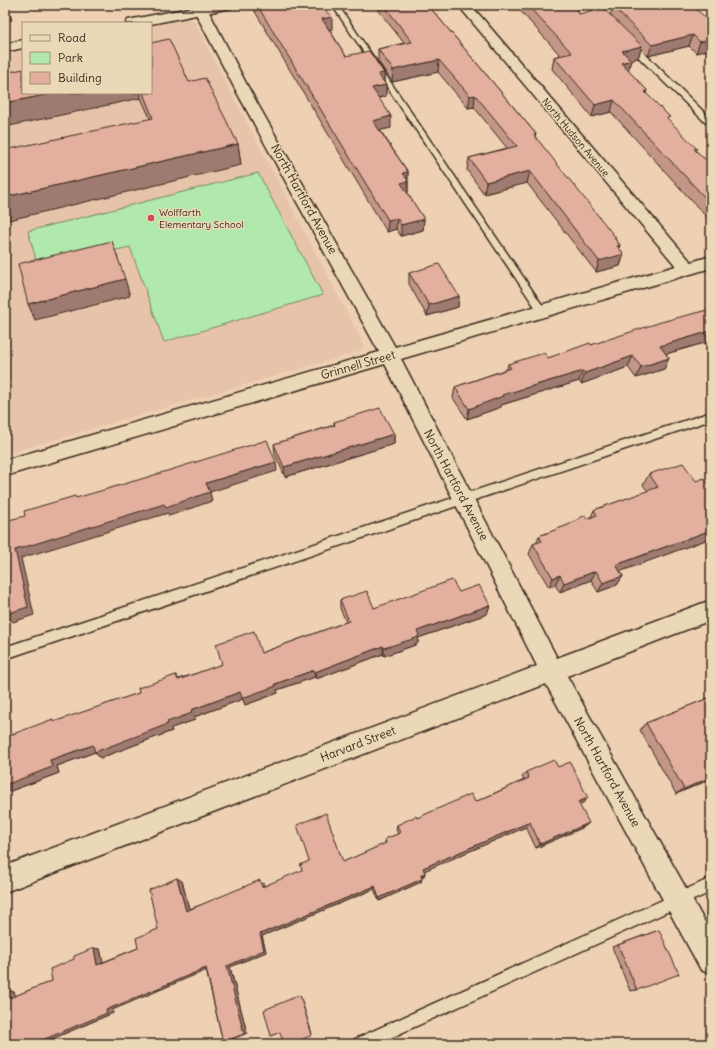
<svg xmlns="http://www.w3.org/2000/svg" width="716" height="1049" font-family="Delius,sans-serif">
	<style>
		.built { fill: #e7c3aa }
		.green { fill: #b1e8ab; stroke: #768964 }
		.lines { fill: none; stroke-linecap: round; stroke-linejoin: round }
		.service-casing { stroke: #3b2a1e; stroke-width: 3 }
		.minor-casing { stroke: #3b2a1e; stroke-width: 3 }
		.tertiary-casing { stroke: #3b2a1e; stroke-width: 3 }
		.service { fill: #ebd8b6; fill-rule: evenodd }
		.minor { fill: #ebd8b6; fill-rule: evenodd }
		.tertiary { fill: #ebd8b6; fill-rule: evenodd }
		.wall { fill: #c39688; stroke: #3b2a1e }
		.shaded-wall { fill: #9f7a6f; stroke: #3b2a1e }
		.building { fill: #e3af9e; stroke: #3b2a1e }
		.poi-dot { fill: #d1495b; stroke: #ebd8b6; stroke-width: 1.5 }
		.labels { text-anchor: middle; stroke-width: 3; stroke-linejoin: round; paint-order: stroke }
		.far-street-label { font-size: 10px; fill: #3b2a1e; stroke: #ebd8b6 }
		.far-poi-label { font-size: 10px; fill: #3b2a1e; stroke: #ebd8b6; text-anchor: start }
		.street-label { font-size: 12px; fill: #3b2a1e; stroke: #ebd8b6 }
	</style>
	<rect width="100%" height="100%" fill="#eed0b3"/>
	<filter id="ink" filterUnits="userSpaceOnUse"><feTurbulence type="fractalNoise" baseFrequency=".025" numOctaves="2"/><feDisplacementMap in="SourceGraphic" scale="8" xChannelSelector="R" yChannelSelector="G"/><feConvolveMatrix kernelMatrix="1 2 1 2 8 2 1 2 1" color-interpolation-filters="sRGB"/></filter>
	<g filter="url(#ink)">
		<!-- built -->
		<polygon class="built" points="184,19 192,20 194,22 363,343 363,347 358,352 5,454 5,55 23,51 23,93 151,93 151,26"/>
		<!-- green -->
		<polygon class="green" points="258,173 323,295 164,342 130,247 38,267 28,231"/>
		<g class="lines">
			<defs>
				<g id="service">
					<polygon points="332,5 338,5 545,309 547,311 545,313 539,313"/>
					<polygon points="587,5 594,5 608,19 608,21 604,21"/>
					<polygon points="626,41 632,41 711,119 711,125 708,125 626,45"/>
					<polygon points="711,412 711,420 5,659 5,647"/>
					<polygon points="711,878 711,892 377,1044 352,1044 355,1039"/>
				</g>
				<polygon id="minor" points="458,5 471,5 691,262 711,256 711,268 401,359 557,658 711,600 711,620 567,676 711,933 711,974 701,970 546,684 5,892 5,866 537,666 385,364 5,476 5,460 379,352 234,87 194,10 196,7 206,7 208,10 248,87 395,347 676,266"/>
				<g id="tertiary">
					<polygon points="205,5 233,5 231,8 151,24 126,23 128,20 133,19"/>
					<polygon points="23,40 23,48 5,52 5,44"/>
				</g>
			</defs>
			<!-- service casing -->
			<use href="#service" class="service-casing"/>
			<!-- minor casing -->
			<use href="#minor" class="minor-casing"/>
			<!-- tertiary casing -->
			<use href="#tertiary" class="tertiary-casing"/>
			<!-- service -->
			<use href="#service" class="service"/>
			<!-- minor -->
			<use href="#minor" class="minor"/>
			<!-- tertiary -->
			<use href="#tertiary" class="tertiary"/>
		</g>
		<!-- wall -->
		<g class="wall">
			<polygon points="251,5 286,5 287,7 332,29 329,29 346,56 384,73 384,82 386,85 386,96 379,98 391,128 380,130 408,172 408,193 407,193 424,219 423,230 401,236 396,229 387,232"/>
			<polygon points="379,5 428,5 536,134 535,137 620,245 619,248 624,254 620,266 596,272 527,183 484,194 467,170 469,158 507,148 474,107 468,108 438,72 392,82 378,61 378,49 404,43 379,11"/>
			<polygon points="515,5 576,5 579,14 610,16 613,7 711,23 711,49 696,53 689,46 648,56 641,49 638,58 631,60 628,71 647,90 646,94 696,151 711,165 711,222 611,112 592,117 552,69 554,57 560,55"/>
			<polygon points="189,82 238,144 241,165 150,118 141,98 23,93 151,93"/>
			<polygon points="409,273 459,296 458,307 427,316 409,284"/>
			<polygon points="711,308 711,341 666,354 669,358 664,369 636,378 628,367 581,384 579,381 501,405 501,407 467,419 453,398 455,387 507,369 508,364 548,358 711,309"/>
			<polygon points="334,422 394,434 394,444 285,477 275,454 274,444 334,425"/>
			<polygon points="649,474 711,538 620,571 623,576 617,585 598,592 591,580 560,592 555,585 549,587 529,554 533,544 536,543 539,536 591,517 594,510 648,491 643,485"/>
			<polygon points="459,592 490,605 487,614 418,638 418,643 415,645 384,656 383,654 316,679 315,677 277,690 278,693 245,705 243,699 194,717 195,720 171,728 172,731 100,758 95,752 57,766 59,773 5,793 55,722 139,693 176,675 178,679 261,653 346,622 340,608 340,600 374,608"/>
			<polygon points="711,697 711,750 710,751 711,753 711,779 676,794 640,730 646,723"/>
			<polygon points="558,767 583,803 579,804 584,827 536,848 526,827 424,870 425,873 424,876 422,877 421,882 379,901 374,889 262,936 266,952 230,967 247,1033 227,1041 223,1042 206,970 112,1010 113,1013 40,1044 5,1044 9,987 10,991 14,992 15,996 52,981 74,959 100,949 103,962 138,948 158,929 182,881 189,909 263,883 264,886 343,862 385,844 385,839 398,834 396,829 397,825 417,818 475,802 524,780 522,777 526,772"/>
			<polygon points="659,930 637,990 630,991 612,947"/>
		</g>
		<!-- shaded-wall -->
		<g class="shaded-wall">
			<polygon points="7,5 12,20 5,21 5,12"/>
			<polygon points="332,17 332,29 322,31 322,19"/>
			<polygon points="693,35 689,46 648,56 652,45"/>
			<polygon points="711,39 711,49 696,53 700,42"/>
			<polygon points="642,46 638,58 619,63 622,51"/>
			<polygon points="439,60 438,72 392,82 393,70"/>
			<polygon points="631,60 628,72 621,63"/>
			<polygon points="384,73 384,84 378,74"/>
			<polygon points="386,85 386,96 372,100 372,88"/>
			<polygon points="55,93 140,93 141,98 5,127 5,103"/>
			<polygon points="475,95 474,107 468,108 470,96"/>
			<polygon points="614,100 611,112 592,117 595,105"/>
			<polygon points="391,116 391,128 373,132 373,121"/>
			<polygon points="238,144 241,165 5,221 5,197"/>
			<polygon points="530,171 527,183 484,194 486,182"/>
			<polygon points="408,172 407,181 408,181 408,193 400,195 401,183 403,173"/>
			<polygon points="397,218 396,229 387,232 388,220"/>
			<polygon points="424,219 423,230 401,236 401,225"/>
			<polygon points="620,245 616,256 624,254 620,266 596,272 599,261 617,246"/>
			<polygon points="125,279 130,296 35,320 28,304"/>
			<polygon points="459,296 458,307 427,316 429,305"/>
			<polygon points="711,331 711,341 655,357 660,346"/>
			<polygon points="633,356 628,367 581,384 585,373"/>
			<polygon points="669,358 664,369 636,378 641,367"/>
			<polygon points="583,371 579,381 501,405 501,407 467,419 469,409 502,395"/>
			<polygon points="394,434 394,444 285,477 284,467"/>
			<polygon points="276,462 277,471 210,492 212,501 169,516 168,513 21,558 34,615 13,622 6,614 15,550 206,483"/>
			<polygon points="711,530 711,538 611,575 616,565"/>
			<polygon points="596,571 591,580 560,592 564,583"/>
			<polygon points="560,575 555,585 549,587 553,578"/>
			<polygon points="623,576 617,585 598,592 603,583"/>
			<polygon points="490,605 487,614 418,638 418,643 415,645 384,656 384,648 417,631"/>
			<polygon points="383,646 383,654 316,679 315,672"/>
			<polygon points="314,670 315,677 277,690 278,693 245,705 243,699 194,717 195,720 171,728 172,731 100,758 95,752 57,766 59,773 5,793 5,785 50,760 93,745 167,722 191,710 240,692 275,684"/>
			<polygon points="711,777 711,779 676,794 684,789"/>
			<polygon points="588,798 583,803 573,807 578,802"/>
			<polygon points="530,822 526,827 422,872 423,868"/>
			<polygon points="589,823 584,827 536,848 540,844"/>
			<polygon points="425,873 424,876 419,878 421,875"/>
			<polygon points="177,878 182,881 190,913 186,911"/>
			<polygon points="422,879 421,882 379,901 379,898"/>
			<polygon points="375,886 374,889 262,936 266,952 230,967 247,1033 227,1041 223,1042 227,966 260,934"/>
			<polygon points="94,948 100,949 104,966 97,965"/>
			<polygon points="206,968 209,969 112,1010 113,1013 40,1044 33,1044 106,1010"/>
			<polygon points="5,987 9,987 10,991 14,992 16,999 7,999 5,993"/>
			<polygon points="300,995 312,1034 292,1044"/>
		</g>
		<!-- building -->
		<g class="building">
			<polygon points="5,5 7,5 9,11 5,12"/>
			<polygon points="257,5 286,5 287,7 295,5 319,5 332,17 322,19 346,56 369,51 384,73 378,74 386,85 372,88 391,116 373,121 408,172 403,173 408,181 401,183 424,219 401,225 397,218 388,220"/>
			<polygon points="384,5 428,5 536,134 534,135 616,238 614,238 620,245 617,246 624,254 599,261 530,171 486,182 469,158 517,146 475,95 470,96 439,60 393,70 378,49 412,42"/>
			<polygon points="527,5 576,5 579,14 603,8 642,46 622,51 631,60 621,63 647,90 645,92 670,117 667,118 697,149 694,149 711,165 711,204 614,100 595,105 554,57 572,53"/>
			<polygon points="623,5 692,5 711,23 711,39 700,42 693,35 652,45 613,7"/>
			<polygon points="169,39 189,82 205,78 238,144 5,197 5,150 153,118 143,93 151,93 151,43"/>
			<polygon points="23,69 23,93 55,93 5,103 5,73"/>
			<polygon points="112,241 125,279 28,304 18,264"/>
			<polygon points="439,264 459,296 429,305 409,273"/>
			<polygon points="711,309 711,331 660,346 669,358 641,367 633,356 585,373 583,371 502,395 503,396 469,409 455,387 511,368 508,364 544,353 548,358 590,343 591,345 661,322"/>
			<polygon points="380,408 394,434 284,467 274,444 335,425 334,422"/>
			<polygon points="267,440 276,462 206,483 210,492 166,507 164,504 15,550 28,607 6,614 5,609 5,521 25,516 24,511 75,496 76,498 138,480"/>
			<polygon points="683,463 696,481 704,478 711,487 711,530 616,565 623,576 603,583 596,571 564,583 560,575 553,578 533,544 542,541 539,536 568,525 585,515 587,519 597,515 594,510 658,487 649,474"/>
			<polygon points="452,580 459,592 479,585 490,605 417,631 419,635 416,638 384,648 383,646 315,672 314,670 275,684 276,686 242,698 240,692 191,710 192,713 167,722 168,724 95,752 93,745 50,760 52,767 5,785 5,737 53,719 53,722 139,693 138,688 176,675 178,680 222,664 216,644 254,631 261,653 349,621 340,600 367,591 374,608"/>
			<polygon points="711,697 711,748 708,749 711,753 711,777 684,789 646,723"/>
			<polygon points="554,760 558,767 570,762 588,798 578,802 589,823 540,844 530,822 423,868 425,873 421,875 422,879 379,898 375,886 260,934 264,950 227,966 244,1034 223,1042 206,968 106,1010 107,1013 33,1044 5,1044 5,991 6,991 7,999 52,981 50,969 74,959 74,956 94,948 97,965 138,948 136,938 158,929 149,890 177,878 186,911 260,880 262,887 302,870 300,865 309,861 297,825 326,813 343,862 386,843 385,839 400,833 397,825 416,816 417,818 471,794 475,802 529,778 526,772"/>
			<polygon points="659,930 679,974 637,990 618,945"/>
			<polygon points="300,995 312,1035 292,1044 284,1044 280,1032 271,1036 264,1010"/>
		</g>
	</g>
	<!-- markers -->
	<circle class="poi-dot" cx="151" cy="218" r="4"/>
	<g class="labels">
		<!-- far-street labels -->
		<g class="far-street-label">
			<text transform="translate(576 137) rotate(50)" y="4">North Hudson Avenue</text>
		</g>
		<!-- far-poi labels -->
		<g class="far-poi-label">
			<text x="159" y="216">Wolffarth<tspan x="159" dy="12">Elementary School</tspan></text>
		</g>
		<!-- street labels -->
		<g class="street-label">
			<text transform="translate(304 199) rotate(61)" y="4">North Hartford Avenue</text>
			<text transform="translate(358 365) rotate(-16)" y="4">Grinnell Street</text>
			<text transform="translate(456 485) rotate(62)" y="4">North Hartford Avenue</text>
			<text transform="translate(358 744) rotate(-21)" y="4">Harvard Street</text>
			<text transform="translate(607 772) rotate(61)" y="4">North Hartford Avenue</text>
		</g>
	</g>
	<!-- margin -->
	<rect width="716" height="1049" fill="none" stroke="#ebd8b6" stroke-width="20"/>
	<rect x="10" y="10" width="696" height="1029" fill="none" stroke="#3b2a1e" stroke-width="1.5" filter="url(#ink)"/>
	<!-- legend -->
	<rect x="22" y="22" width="130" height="72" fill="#ebd8b6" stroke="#a59279"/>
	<rect x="30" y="35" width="20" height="6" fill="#ebd8b6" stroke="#a59279"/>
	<text x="58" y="42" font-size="12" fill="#3b2a1e">Road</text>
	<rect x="30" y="52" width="20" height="12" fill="#b1e8ab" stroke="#a59279"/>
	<text x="58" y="62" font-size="12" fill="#3b2a1e">Park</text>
	<rect x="30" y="72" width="20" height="12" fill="#e3af9e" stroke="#a59279"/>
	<text x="58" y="82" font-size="12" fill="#3b2a1e">Building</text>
</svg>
